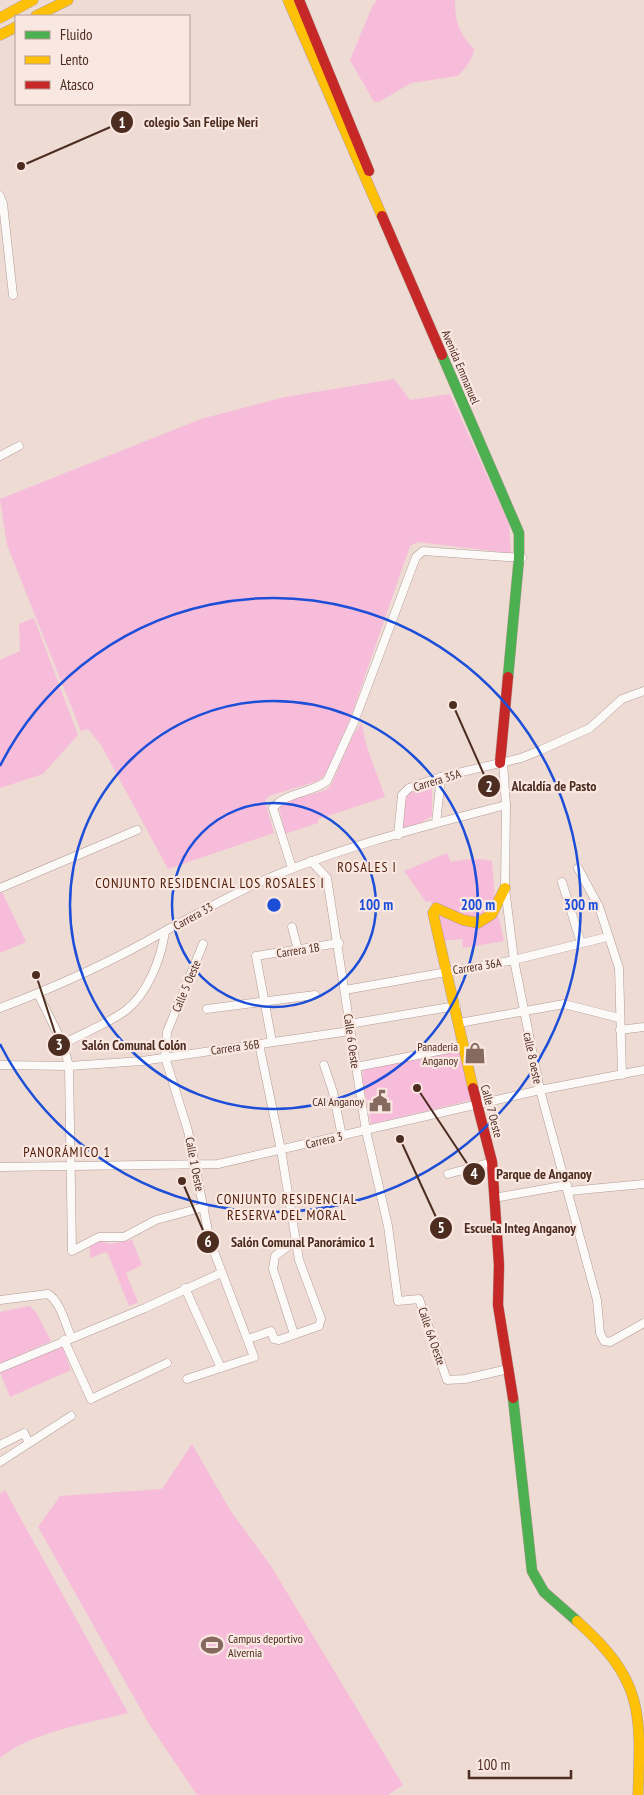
<svg xmlns="http://www.w3.org/2000/svg" width="644" height="1795" viewBox="0 0 644 1795" font-family="'PT Sans Narrow',sans-serif">
<style>
.green{fill:#f7bcda}
.lines{fill:none;stroke-linecap:round;stroke-linejoin:round}
.street-casing{stroke:#b39c94;stroke-width:9}
.fast-casing{stroke:#b39c94;stroke-width:11}
.slow-casing{stroke:#b39c94;stroke-width:11}
.jam-casing{stroke:#b39c94;stroke-width:11}
.street{stroke:#fcfaf9;stroke-width:8}
.fast{stroke:#4caf50;stroke-width:10}
.slow{stroke:#ffc107;stroke-width:10}
.jam{stroke:#c62828;stroke-width:10}
.ring{fill:none;stroke:#1d4ed8;stroke-width:2.5}
.labels{text-anchor:middle;dominant-baseline:central;stroke-width:4.5;stroke-linejoin:round;paint-order:stroke}
.street-label{font-size:12px;fill:#4e2d21;stroke:#f9e7e1}
.poi-label{font-size:12px;fill:#4e2d21;stroke:#f9e7e1;text-anchor:end}
.neighbourhood-label{font-size:14px;letter-spacing:1px;fill:#4d1904;stroke:#f9e7e1}
.centre{fill:#1d4ed8;stroke:#f9e7e1;stroke-width:2.5}
.ring-label{font-size:15px;text-anchor:middle;font-weight:bold;fill:#1d4ed8;stroke:#f9e7e1;stroke-width:4.5;stroke-linejoin:round;paint-order:stroke}
.leader{fill:none;stroke:#4e2d21;stroke-width:2}
.callout-dot{fill:#4e2d21;stroke:#f9e7e1;stroke-width:2}
.mark-label{font-size:15px;text-anchor:middle;font-weight:bold;fill:#fff}
.callout-label{font-size:14px;text-anchor:middle;font-weight:bold;fill:#4e2d21;stroke:#f9e7e1;stroke-width:4.5;stroke-linejoin:round;paint-order:stroke}
</style>
<rect width="100%" height="100%" fill="#eedbd4"/>
<g class="green">
<path d="M377 0H455C455 22 459 33 474 49 473 60 465 68 458 76L411 83 379 102H374L350 60 372 7Z"/>
<polygon points="394,379 410,400 450,394 509,524 511,553 418,542 410,546 349,722 325,775 318,781 269,796 265,801 274,833 168,869 101,745 88,729 81,731 7,545 0,499 201,419 285,397"/>
<polygon points="34,618 78,735 43,774 0,788 0,660 20,651 19,624"/>
<path d="M362 723C365 749 377 772 385 797L318 819V823L285 834 279 807 281 803 326 790 331 785 354 733Z"/>
<polygon points="432,782 432,816 419,824 401,828 406,792"/>
<path d="M447 853 451 862C461 859 482 858 492 861L495 900 504 941 463 948 462 939 442 941 431 901 426 902 404 871Z"/>
<polygon points="1,890 26,942 0,953 0,891"/>
<polygon points="461,1050 472,1100 371,1124 362,1076 364,1066"/>
<polygon points="132,1240 142,1265 126,1273 138,1302 129,1306 108,1254 106,1252 90,1258 90,1244 98,1241 111,1244"/>
<polygon points="29,1306 36,1312 51,1341 0,1364 0,1312"/>
<polygon points="62,1346 71,1370 10,1397 0,1372"/>
<polygon points="192,1444 230,1510 271,1566 403,1785 388,1795 197,1795 149,1724 38,1527 60,1496 162,1489"/>
<path d="M5 1490 128 1713C89 1723 31 1732 0 1758V1494Z"/>
</g>
<g class="lines">
<g class="street-casing">
<g id="street">
<polyline points="0,196 3,204 13,295"/>
<polyline points="0,456 19,446"/>
<polyline points="503,762 506,805 505,888 514,960 540,1090 597,1300 600,1333 604,1341 610,1342 644,1323"/>
<polyline points="436,823 441,777"/>
<polyline points="398,835 402,795 409,788 441,777 521,758 541,750 590,728 622,699 644,691"/>
<polyline points="311,861 327,878 366,1131 388,1226 398,1301 419,1299 447,1380 465,1379 508,1369"/>
<path d="M292 868 273 808C286 792 310 794 327 781L354 722 416 557 423 551 522 558"/>
<polyline points="578,868 599,907 619,968 622,1075"/>
<polyline points="562,882 581,943"/>
<polyline points="0,888 137,830"/>
<polyline points="292,927 298,950"/>
<polyline points="345,990 514,960 607,937"/>
<polyline points="38,994 63,1044 69,1066 72,1251 99,1237 124,1237 156,1220 204,1207"/>
<path d="M0 1008C56 987 113 961 165 931 197 914 227 897 260 882 336 848 425 826 506 805"/>
<polyline points="207,1009 315,995"/>
<polyline points="459,1023 564,1004 619,1018"/>
<polyline points="349,1024 456,1006"/>
<polyline points="620,1030 644,1027"/>
<polyline points="272,1042 256,956 339,943"/>
<path d="M63 1044C83 1033 107 1024 125 1011 148 994 161 958 165 932"/>
<polyline points="0,1065 69,1066 142,1061 350,1031"/>
<polyline points="324,1065 333,1092 342,1136"/>
<polyline points="356,1067 464,1046"/>
<polyline points="0,1167 218,1164 540,1090 644,1070"/>
<polyline points="448,1174 492,1162"/>
<polyline points="569,1191 644,1184"/>
<polyline points="494,1198 567,1185"/>
<polyline points="185,1288 221,1368"/>
<path d="M0 1300 48 1294C60 1301 66 1325 71 1337"/>
<polyline points="294,1334 273,1269 275,1256 296,1240"/>
<polyline points="248,1339 271,1331 274,1339 279,1340 319,1326 321,1319 299,1260 281,1150 259,1044"/>
<polyline points="64,1340 91,1399 167,1363"/>
<polyline points="0,1368 145,1308 221,1273"/>
<polyline points="187,1379 254,1357 210,1241 188,1131 165,1057 167,1032 203,944"/>
<polyline points="0,1445 24,1433 29,1443"/>
<polyline points="0,1462 71,1416"/>
</g>
</g>
<g class="fast-casing">
<g id="fast">
<polyline points="442,355 519,533 519,558 508,677"/>
<polyline points="513,1398 532,1571 544,1592 577,1621"/>
</g>
</g>
<g class="slow-casing">
<g id="slow">
<polyline points="288,0 382,216"/>
<polyline points="36,16 68,0"/>
<polyline points="0,18 33,0"/>
<polyline points="0,35 16,27"/>
<polyline points="473,1088 433,913 436,908 463,920 478,923 492,914 505,888"/>
<path d="M577 1621C643 1680 641 1711 638 1795"/>
</g>
</g>
<g class="jam-casing">
<g id="jam">
<polyline points="299,0 369,171"/>
<polyline points="382,216 442,355"/>
<polyline points="500,763 508,677"/>
<polyline points="473,1088 492,1162 499,1265 498,1305 513,1398"/>
</g>
</g>
<use href="#street" class="street"/>
<use href="#fast" class="fast"/>
<use href="#slow" class="slow"/>
<use href="#jam" class="jam"/>
</g>
<g class="ring">
<circle cx="274" cy="905" r="102"/>
<circle cx="274" cy="905" r="204"/>
<path d="M0 766A307 307 0 1 1 0 1044"/>
</g>
<defs>
<g id="shop-bare" transform="scale(1.725)"><path d="M-5-2.5h2.3a2.7 3.5 0 0 1 5.4 0H5L5.5 6h-11ZM-1.5-2.5h3a1.5 2.3 0 0 0-3 0Z" fill="#866a60" stroke="#f9e7e1" stroke-width="2.5" paint-order="stroke"/></g>
<g id="civic-bare" transform="scale(1.725)"><path d="M-.6-6.5H3V-4.5H.6V-3L4-1V1h2V6H-6V1h2V-1L-.6-3ZM-1.2 2.5V6h2.4V2.5Z" fill="#866a60" stroke="#f9e7e1" stroke-width="2.5" paint-order="stroke"/></g>
<g id="stadium-bare" transform="scale(1.725)"><path d="M0-5a6.5 5 0 1 0 0 10a6.5 5 0 1 0 0-10ZM-3.5-1.8h7v3.6h-7Z" fill="#866a60" stroke="#f9e7e1" stroke-width="2.5" paint-order="stroke"/></g>
</defs>
<g fill-rule="evenodd">
<use href="#shop-bare" x="475" y="1053"/>
<use href="#civic-bare" x="380" y="1101"/>
<use href="#stadium-bare" x="212" y="1645"/>
</g>
<g class="labels">
<g class="street-label">
<text transform="translate(461 367) rotate(67)">Avenida Emmanuel</text>
<text transform="translate(437 780) rotate(-17)">Carrera 35A</text>
<text transform="translate(193 916) rotate(-29)">Carrera 33</text>
<text transform="translate(298 950) rotate(-9)">Carrera 1B</text>
<text transform="translate(477 966) rotate(-9)">Carrera 36A</text>
<text transform="translate(186 986) rotate(-67)">Calle 5 Oeste</text>
<text transform="translate(352 1041) rotate(82)">Calle 6 Oeste</text>
<text transform="translate(235 1047) rotate(-8)">Carrera 36B</text>
<text transform="translate(533 1058) rotate(78)">calle 8 oeste</text>
<text transform="translate(492 1111) rotate(75)">Calle 7 Oeste</text>
<text transform="translate(324 1140) rotate(-13)">Carrera 3</text>
<text transform="translate(195 1164) rotate(79)">Calle 1 Oeste</text>
<text transform="translate(432 1336) rotate(71)">Calle 6A Oeste</text>
</g>
<g class="poi-label">
<text x="458" y="1046">Panadería<tspan x="458" dy="14">Anganoy</tspan></text>
<text x="364" y="1101">CAI Anganoy</text>
<text x="228" y="1638" text-anchor="start">Campus deportivo<tspan x="228" dy="14">Alvernia</tspan></text>
</g>
<g class="neighbourhood-label">
<text x="367" y="867">ROSALES I</text>
<text x="210" y="883">CONJUNTO RESIDENCIAL LOS ROSALES I</text>
<text x="67" y="1152">PANORÁMICO 1</text>
<text x="287" y="1199">CONJUNTO RESIDENCIAL<tspan x="287" dy="16">RESERVA DEL MORAL</tspan></text>
</g>
</g>
<circle cx="274" cy="905" r="8" class="centre"/>
<g class="ring-label">
<text x="376" y="910">100 m</text>
<text x="478" y="910">200 m</text>
<text x="581" y="910">300 m</text>
</g>
<path class="leader" d="M21 166L122 122M453 705L489 786M36 975L59 1045M417 1088L474 1174M400 1139L441 1228M182 1181L208 1242"/>
<g class="callout-dot">
<circle cx="21" cy="166" r="5"/>
<circle cx="453" cy="705" r="5"/>
<circle cx="36" cy="975" r="5"/>
<circle cx="417" cy="1088" r="5"/>
<circle cx="400" cy="1139" r="5"/>
<circle cx="182" cy="1181" r="5"/>
<circle cx="122" cy="122" r="12"/>
<circle cx="489" cy="786" r="12"/>
<circle cx="59" cy="1045" r="12"/>
<circle cx="474" cy="1174" r="12"/>
<circle cx="441" cy="1228" r="12"/>
<circle cx="208" cy="1242" r="12"/>
</g>
<g class="mark-label">
<text x="122" y="128">1</text>
<text x="489" y="792">2</text>
<text x="59" y="1050">3</text>
<text x="474" y="1179">4</text>
<text x="441" y="1233">5</text>
<text x="208" y="1247">6</text>
</g>
<g class="callout-label">
<text x="201" y="127">colegio San Felipe Neri</text>
<text x="554" y="791">Alcaldía de Pasto</text>
<text x="134" y="1050">Salón Comunal Colón</text>
<text x="544" y="1179">Parque de Anganoy</text>
<text x="520" y="1233">Escuela Integ Anganoy</text>
<text x="303" y="1247">Salón Comunal Panorámico 1</text>
</g>
<rect x="15" y="15" width="175" height="90" fill="#f9e7e1" stroke="#b59d94"/>
<rect x="25" y="31" width="25" height="8" fill="#4caf50" stroke="#b59d94"/>
<text x="60" y="40" font-size="15" fill="#4e2d21">Fluido</text>
<rect x="25" y="56" width="25" height="8" fill="#ffc107" stroke="#b59d94"/>
<text x="60" y="65" font-size="15" fill="#4e2d21">Lento</text>
<rect x="25" y="81" width="25" height="8" fill="#c62828" stroke="#b59d94"/>
<text x="60" y="90" font-size="15" fill="#4e2d21">Atasco</text>
<path d="M469 1770v8h102v-8" fill="none" stroke="#4e2d21" stroke-width="2.5"/>
<text x="477" y="1770" font-size="15" fill="#4e2d21" stroke="#f9e7e1" stroke-width="4" paint-order="stroke">100 m</text>
</svg>
